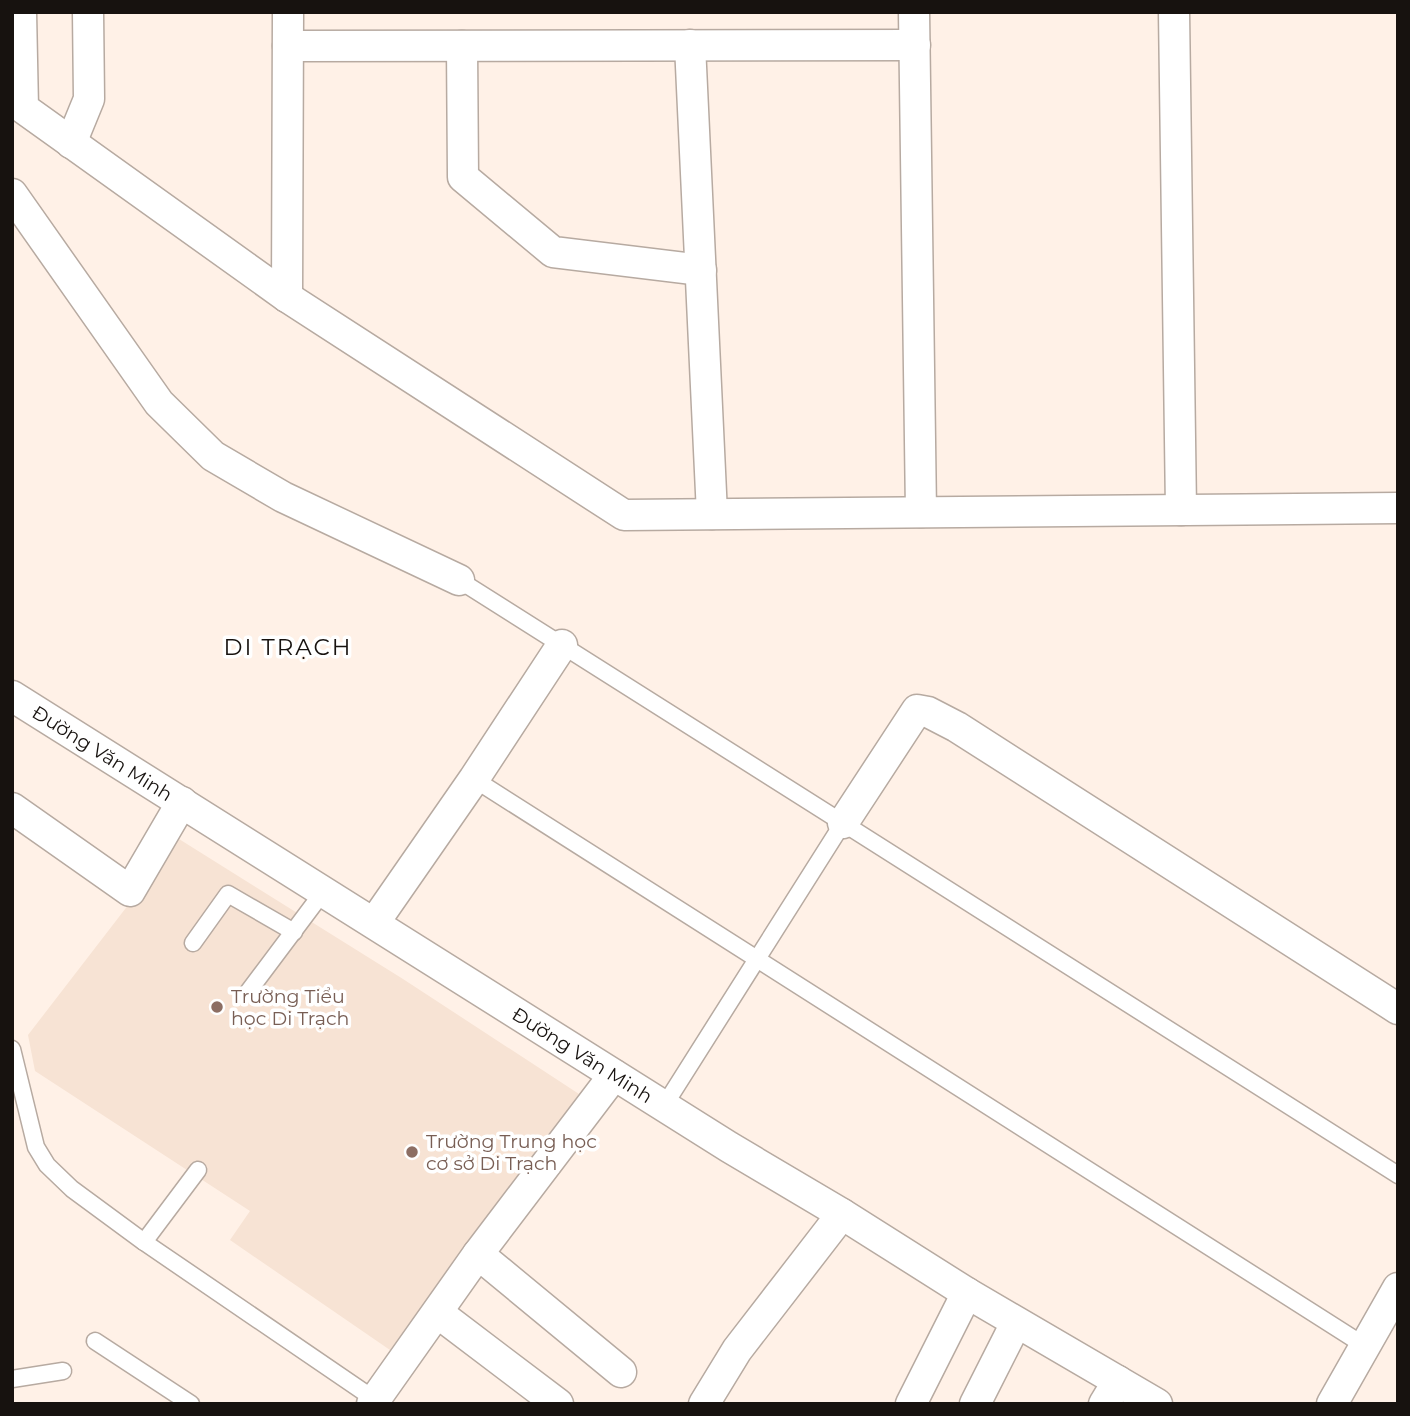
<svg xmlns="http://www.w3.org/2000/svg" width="1410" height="1416" viewBox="0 0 1410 1416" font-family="Montserrat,sans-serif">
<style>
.built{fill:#f7e3d4}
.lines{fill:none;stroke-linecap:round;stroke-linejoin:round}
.lane-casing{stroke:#b7aaa1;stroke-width:19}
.street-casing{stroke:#b7aaa1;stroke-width:33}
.lane{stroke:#fff;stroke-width:16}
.street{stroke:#fff;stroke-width:30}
.education-dot{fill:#8d6e63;stroke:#fff;stroke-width:2.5}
.labels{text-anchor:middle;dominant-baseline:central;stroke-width:7;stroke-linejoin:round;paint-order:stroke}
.street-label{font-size:19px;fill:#17120f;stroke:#fff}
.education-label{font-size:19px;fill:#785e54;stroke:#fff;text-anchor:start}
.quarter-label{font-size:23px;letter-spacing:2px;fill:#17120f;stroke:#fff}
</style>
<rect width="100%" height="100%" fill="#fff1e7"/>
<polygon class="built" points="179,839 403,979 579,1094 390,1350 230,1240 250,1211 35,1071 28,1035"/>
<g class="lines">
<g class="lane-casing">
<g id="lane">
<polyline points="459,580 843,823"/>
<polyline points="474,779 1365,1346"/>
<polyline points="193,943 228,894 294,932"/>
<polyline points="248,992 323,892"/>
<polyline points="12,1049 36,1147 47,1165 72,1189 144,1242 374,1399"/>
<polyline points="664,1106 843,823 1398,1175"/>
<polyline points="144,1242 198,1170"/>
<polyline points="95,1341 191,1404"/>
<polyline points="12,1379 63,1371"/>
</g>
</g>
<g class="street-casing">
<g id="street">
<polyline points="21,12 23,108 287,297 624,515 1398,508"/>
<polyline points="914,12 921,512"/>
<polyline points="1174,12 1181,510"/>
<polyline points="690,45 712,514"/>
<polyline points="288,46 915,45"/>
<polyline points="462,46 463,177 553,252 701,270"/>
<polyline points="71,143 89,99 88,12"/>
<polyline points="12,194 159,403 213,456 283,497 459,580"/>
<polyline points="287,297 288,12"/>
<path id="s1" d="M12 696 729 1147 842 1214 967 1293 1157 1404"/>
<polyline points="12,808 130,891 182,802"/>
<polyline points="843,823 917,710 928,712 957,727 1398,1009"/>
<polyline points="374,923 474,779 562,645"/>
<polyline points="478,1254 621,1372"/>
<polyline points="438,1313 558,1404"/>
<polyline points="372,1404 478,1254 614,1075"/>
<polyline points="704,1404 737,1350 842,1214"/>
<polyline points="911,1404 967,1293"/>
<polyline points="975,1404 1016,1323"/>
<polyline points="1104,1404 1118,1381"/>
<polyline points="1332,1404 1398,1288"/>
</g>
</g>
<use href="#lane" class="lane"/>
<use href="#street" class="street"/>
</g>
<g class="education-dot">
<circle cx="217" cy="1007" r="7"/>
<circle cx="412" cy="1152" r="7"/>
</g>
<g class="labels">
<g class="street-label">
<text stroke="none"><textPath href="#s1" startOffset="107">Đường Văn Minh</textPath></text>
<text stroke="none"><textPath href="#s1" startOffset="674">Đường Văn Minh</textPath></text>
</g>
<g class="education-label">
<text x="231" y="996">Trường Tiểu<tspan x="231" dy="22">học Di Trạch</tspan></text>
<text x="426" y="1141">Trường Trung học<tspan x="426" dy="22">cơ sở Di Trạch</tspan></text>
</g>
<g class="quarter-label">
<text x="288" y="647">DI TRẠCH</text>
</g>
</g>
<rect width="1410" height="1416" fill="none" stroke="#17120f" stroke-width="28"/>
</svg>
